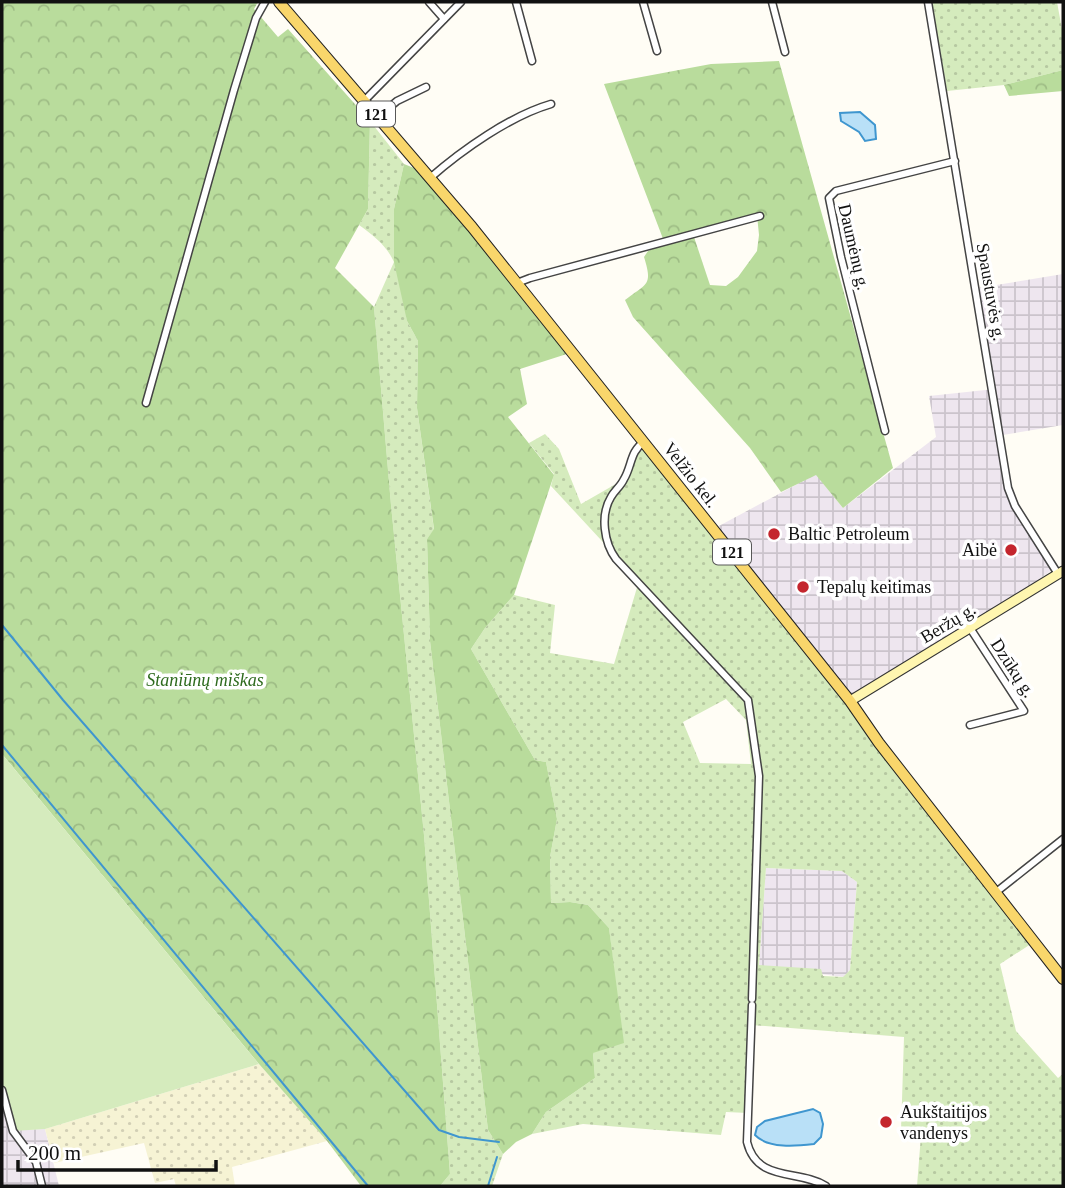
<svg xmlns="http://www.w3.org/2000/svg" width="1065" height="1188" viewBox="0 0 1065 1188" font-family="Georgia,serif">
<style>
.industrial{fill:url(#industrial-grid)}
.farmland{fill:url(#farmland-dots)}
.grass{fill:url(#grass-dots);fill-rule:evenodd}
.forest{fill:url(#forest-crowns);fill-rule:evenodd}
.garden{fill:#d5ebbd}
.water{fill:#b9e0f7;stroke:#3f96cf;stroke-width:2}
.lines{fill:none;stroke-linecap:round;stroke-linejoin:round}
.stream{stroke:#3f96cf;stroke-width:2}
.street-casing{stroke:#444;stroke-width:9}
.secondary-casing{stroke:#333;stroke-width:11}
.primary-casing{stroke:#222;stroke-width:12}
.street{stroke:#fff;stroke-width:6}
.secondary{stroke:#fff6b0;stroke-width:9}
.primary{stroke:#f9d66b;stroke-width:10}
.poi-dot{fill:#c4262e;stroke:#fff;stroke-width:2.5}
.labels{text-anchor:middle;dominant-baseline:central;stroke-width:7;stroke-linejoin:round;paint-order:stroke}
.shield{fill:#fff;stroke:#585858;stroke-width:2}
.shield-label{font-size:16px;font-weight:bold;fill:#111}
.street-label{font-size:18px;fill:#111;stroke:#fff}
.poi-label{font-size:18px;fill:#111;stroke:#fff;text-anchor:start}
.park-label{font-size:18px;font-style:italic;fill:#2f6b1f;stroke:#fff}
</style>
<defs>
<pattern id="industrial-grid" width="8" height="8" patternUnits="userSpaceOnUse" patternTransform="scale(1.75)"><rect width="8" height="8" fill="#eee6ef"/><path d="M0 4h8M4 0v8" fill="none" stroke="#cbc4cc"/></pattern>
<pattern id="farmland-dots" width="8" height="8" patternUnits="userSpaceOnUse" patternTransform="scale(1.75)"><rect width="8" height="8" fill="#f6f3d4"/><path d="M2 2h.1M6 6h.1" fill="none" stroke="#d2cfb5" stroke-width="1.8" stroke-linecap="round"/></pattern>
<pattern id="grass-dots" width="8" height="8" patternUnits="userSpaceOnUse" patternTransform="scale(1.75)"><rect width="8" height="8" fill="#d5ebbd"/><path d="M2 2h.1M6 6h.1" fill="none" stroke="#b6c8a1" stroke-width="1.8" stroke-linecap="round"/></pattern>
<pattern id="forest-crowns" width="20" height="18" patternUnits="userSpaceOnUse" patternTransform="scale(1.75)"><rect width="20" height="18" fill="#b9dc9c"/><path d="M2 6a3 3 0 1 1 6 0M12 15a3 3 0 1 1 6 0" fill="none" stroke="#9ebc85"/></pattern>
</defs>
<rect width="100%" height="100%" fill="#fffdf5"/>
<g class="industrial">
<polygon points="1063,274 1063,425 997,436 1005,489 1052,570 981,621 850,701 717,527 816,474 843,508 936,437 929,396 995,389 978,288"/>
<polygon points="766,868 842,871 857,882 850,970 844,977 759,966"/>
<polygon points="2,1091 13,1130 45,1129 59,1186 2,1186"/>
</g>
<polygon class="farmland" points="259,1064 327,1141 232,1167 235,1186 176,1186 174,1179 155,1183 144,1143 54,1163 45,1129"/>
<g class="grass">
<polygon points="932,2 1057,2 1063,35 1063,70 1004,85 947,91"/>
<path d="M370 121 404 164 394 209 407 321 418 341 417 408 434 530 427 539 430 641 488 1130 503 1154 492 1186H440L450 1174 424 835 391 505 374 307 394 262C387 246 373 235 359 225L368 209Z"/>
<path d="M545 434 559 449 581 504 628 477 635 455 644 449V442L1034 942 1000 964 1016 1031 1058 1078 1063 1074V1186H917L921 1135 901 1131 904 1037 751 1025 748 1113 726 1112 721 1135 583 1124 532 1134 546 1112 595 1078 593 1053 614 971 609 928 588 905 570 902 551 903 550 857 557 819 546 762 535 760 471 649 485 628 514 595 555 605 550 653 614 664 639 581 551 486 554 474 529 443ZM726 699 746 720 751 764 700 763 683 722ZM766 868 842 871 857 882 850 970 843 977 823 976 821 969 759 965Z"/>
</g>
<g class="forest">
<polygon points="2,2 258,2 254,9 278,37 288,29 370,121 368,209 335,268 374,307 391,505 424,835 450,1174 440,1186 361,1186 327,1141 259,1064 2,754"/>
<path d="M779 61 893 468 843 508 816 475 781 492 750 448 633 317 625 300C647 283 653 286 644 257L648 251 665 244 604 84 711 64ZM757 215 759 235 757 251 738 277 726 286 710 285 692 231Z"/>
<polygon points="1063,70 1063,91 1009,96 1004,85"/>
<polygon points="404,164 424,172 573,352 520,369 527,404 508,417 554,475 514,595 485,628 471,649 535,760 546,762 557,819 550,857 551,903 570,902 588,905 609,928 624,1043 593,1053 595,1078 546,1112 532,1134 516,1142 503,1154 488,1130 430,641 427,539 434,529 417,408 418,341 407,321 394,262 394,209"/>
</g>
<polygon class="garden" points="2,754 259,1064 45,1129 13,1131 2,1091"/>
<g class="water">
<polygon points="860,112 875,125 876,139 865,141 859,132 841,121 840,113"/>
<path d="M813 1109 820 1113 823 1124 821 1137 814 1144C797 1146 768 1149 755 1135L757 1127 765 1121Z"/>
</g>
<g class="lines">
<g class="stream">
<polyline points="2,625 63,700 439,1130 459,1137 499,1142"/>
<polyline points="2,745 368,1186"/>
<polyline points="488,1186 497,1157"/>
</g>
<g class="street-casing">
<g id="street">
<polyline points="429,2 444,19"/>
<polyline points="516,2 532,61"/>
<polyline points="643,2 657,51"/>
<polyline points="772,2 785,52"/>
<polyline points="928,2 1008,488 1015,506 1058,574"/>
<polyline points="364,101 461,2"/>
<polyline points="378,117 397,101 426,87"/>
<path d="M430 178C462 150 510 116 551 104"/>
<polyline points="517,283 530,278 760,216"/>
<polyline points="146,403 234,90 256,18 265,2"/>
<polyline points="885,431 841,257 829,198 836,191 955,161"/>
<path d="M644 442C630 451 632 466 624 479 621 486 615 490 611 497 600 515 604 543 616 559L748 700 759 776 752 999"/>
<polyline points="970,725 1024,711 970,628"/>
<polyline points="995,893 1063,839"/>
<path d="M752 1005 747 1142C757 1183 799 1169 826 1186"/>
<polyline points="2,1090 13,1131 36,1162 42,1186"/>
</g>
</g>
<g class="secondary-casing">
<polyline id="secondary" points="850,701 1063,571"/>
</g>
<g class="primary-casing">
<polyline id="primary" points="279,2 472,227 850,701 879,743 1063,979"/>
</g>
<use href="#street" class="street"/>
<use href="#secondary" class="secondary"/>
<use href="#primary" class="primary"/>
</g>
<g class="poi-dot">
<circle cx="774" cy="534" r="7"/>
<circle cx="1011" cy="550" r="7"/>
<circle cx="803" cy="587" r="7"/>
<circle cx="886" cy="1122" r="7"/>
</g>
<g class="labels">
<g class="shield">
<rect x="357" y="101.5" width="38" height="25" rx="5"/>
<rect x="713" y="539.5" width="38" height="25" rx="5"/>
</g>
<g class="shield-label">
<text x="376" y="114">121</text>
<text x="732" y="552">121</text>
</g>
<g class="street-label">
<text transform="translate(854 247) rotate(77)">Daumėnų g.</text>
<text transform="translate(991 292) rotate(80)">Spaustuvės g.</text>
<text transform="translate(691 475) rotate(52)">Velžio kel.</text>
<text transform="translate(948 623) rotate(-31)">Beržų g.</text>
<text transform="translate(1013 668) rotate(57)">Dzūkų g.</text>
</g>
<g class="poi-label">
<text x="788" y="534">Baltic Petroleum</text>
<text x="997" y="550" text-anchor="end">Aibė</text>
<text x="817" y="587">Tepalų keitimas</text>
<text x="900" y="1112">Aukštaitijos<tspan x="900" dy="21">vandenys</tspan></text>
</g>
<g class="park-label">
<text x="205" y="680">Staniūnų miškas</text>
</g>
</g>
<rect width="1065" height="1188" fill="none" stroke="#111111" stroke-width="7"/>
<path d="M18 1160v10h198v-10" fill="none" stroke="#111111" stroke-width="3.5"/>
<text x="28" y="1160" font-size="21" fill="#111111" stroke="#ffffff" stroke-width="5" paint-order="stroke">200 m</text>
</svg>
